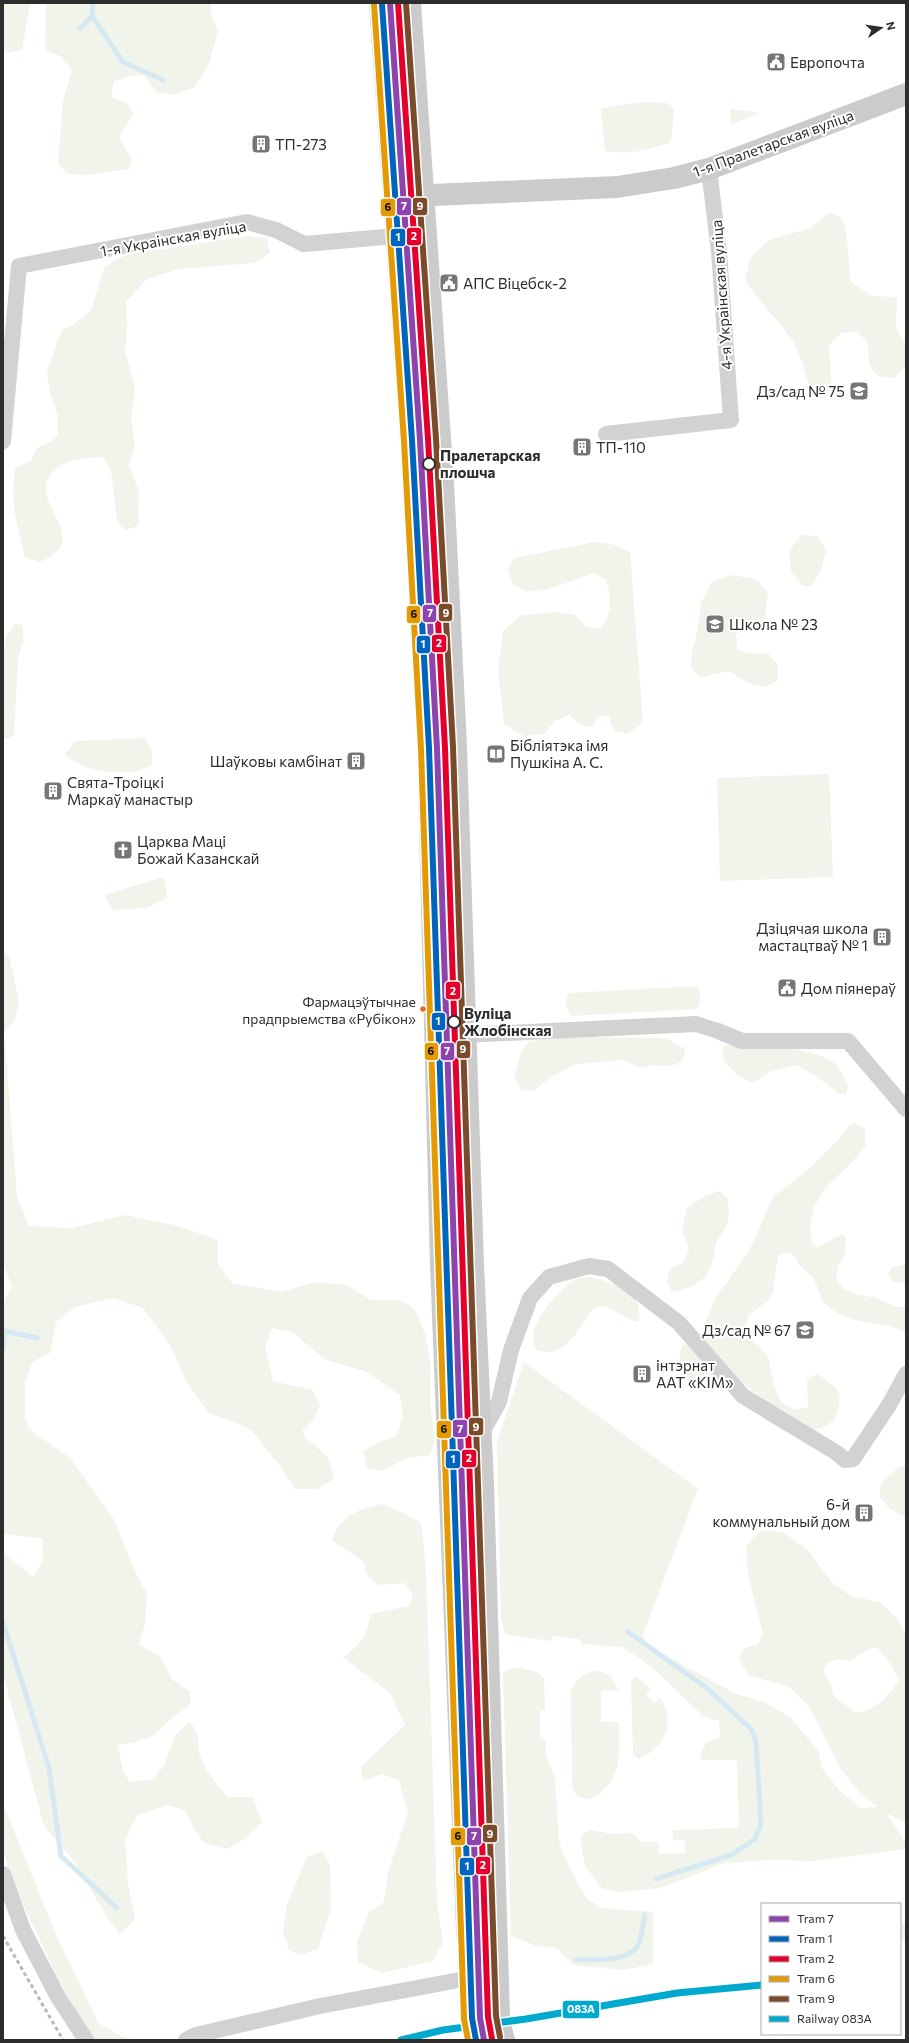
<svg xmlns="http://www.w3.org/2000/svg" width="909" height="2043" viewBox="0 0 909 2043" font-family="Commissioner,sans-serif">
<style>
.green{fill:#f0f4ea;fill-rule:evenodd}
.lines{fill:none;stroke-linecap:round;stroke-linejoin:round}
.stream{stroke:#d6e9f2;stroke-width:5}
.street{stroke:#d2d2d2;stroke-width:16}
.secondary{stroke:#cbcbcb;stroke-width:22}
.rail{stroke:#b9b9b9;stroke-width:3;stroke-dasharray:4 3;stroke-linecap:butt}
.rail-1-casing{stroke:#fff;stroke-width:10}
.rail-1{stroke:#00a9ce;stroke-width:7}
.tram-1-casing{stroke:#fff;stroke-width:9}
.tram-2-casing{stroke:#fff;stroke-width:9}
.tram-3-casing{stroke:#fff;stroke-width:9}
.tram-4-casing{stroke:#fff;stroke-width:9}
.tram-5-casing{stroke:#fff;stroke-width:9}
.tram-1{stroke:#8e44ad;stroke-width:6}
.tram-2{stroke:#0065bd;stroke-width:6}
.tram-3{stroke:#e4002b;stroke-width:6}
.tram-4{stroke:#e39a04;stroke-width:6}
.tram-5{stroke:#7a4b2a;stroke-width:6}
.stop-dot{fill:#fff;stroke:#2d2d2d;stroke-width:2}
.bus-dot{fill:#f26522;stroke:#fff;stroke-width:1.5}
.labels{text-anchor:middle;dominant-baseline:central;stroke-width:4;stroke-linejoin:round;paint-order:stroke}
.bus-label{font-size:14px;fill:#2d2d2d;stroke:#fff;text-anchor:end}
.poi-label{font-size:15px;fill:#2d2d2d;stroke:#fff;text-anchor:start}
.street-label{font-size:15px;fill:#2d2d2d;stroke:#fff}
.stop-label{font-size:15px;font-weight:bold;fill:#2d2d2d;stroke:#fff;text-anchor:start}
.line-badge{stroke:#fff;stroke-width:1.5}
.badge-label{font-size:11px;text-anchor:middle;font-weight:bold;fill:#fff}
.pale-badge-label{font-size:11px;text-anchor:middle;font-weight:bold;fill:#111}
</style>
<rect width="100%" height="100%" fill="#fff"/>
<g class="green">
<polygon points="3,3 30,3 22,50 8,53 3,48"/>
<polygon points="46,3 211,3 211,13 218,31 209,64 194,88 172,95 156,92 143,75 130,76 113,82 112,97 128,104 133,114 119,137 132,160 129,169 87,175 68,174 58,164 63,101 72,70 60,56 45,50"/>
<path d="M642 102 667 103 674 109 671 142C649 150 628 155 605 151L601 108Z"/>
<polygon points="730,109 761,113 731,124"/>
<path d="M829 213 841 217C850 237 847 260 851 282L872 296 897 297 896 327 906 345V366L894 378C866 378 870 364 867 341L857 332 841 333 829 345 831 382 826 398 818 399C804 382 805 360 792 340 778 319 759 302 745 280L750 258 769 240 810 228Z"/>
<path d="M249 236 267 238 270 253 254 263 178 269 146 280 126 302 127 326 125 352 135 389 131 417 135 446 129 465 139 492 138 526 125 530 117 521 111 471 103 457C84 458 69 458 54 471 28 493 71 523 61 545 57 554 48 557 40 562L25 557C17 524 10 504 15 469L31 460 37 448 51 442 58 435V416L50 392 47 373 61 331 74 324 91 310 104 268 118 258 136 253Z"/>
<polygon points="801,535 817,536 826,549 822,568 811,587 801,585 791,571 789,551"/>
<path d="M594 542 615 545 630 552 643 722 628 734 614 731 608 715 598 717 592 727 581 725 569 715 555 721 544 734 524 736 504 724 498 671 503 631 521 615 557 612 575 615 586 627 600 629C613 612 612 599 606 579L594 573 552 588 527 592 513 585 508 569 514 558Z"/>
<polygon points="731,575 756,579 768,592 765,618 736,634 737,650 753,654 768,653 778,666 778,680 765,687 748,683 729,671 701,677 691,668 692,651 697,633 701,603 712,582"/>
<polygon points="15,624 22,625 23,640 18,659 14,734 8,739 3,737 3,651 7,635"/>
<path d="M144 738 152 750V765C133 779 80 772 65 754L75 741Z"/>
<polygon points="829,774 833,877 720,881 717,778"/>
<polygon points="164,877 167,898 146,908 113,910 104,895"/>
<path d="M3 950 9 956 19 1001 15 1020 4 1032 17 1196 29 1226 72 1228 125 1215 178 1226 218 1240V1264L232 1283 281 1292 316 1282 347 1285 371 1300H399L414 1308 425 1334 431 1366 430 1403 435 1438 430 1455 407 1458 382 1471 367 1468 363 1451 377 1443 396 1436 403 1417 400 1395 367 1372 326 1360 292 1332 272 1328 265 1347 273 1381 312 1390 320 1405 314 1419 302 1431 307 1439 328 1457 334 1479 317 1489H295L283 1470 252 1431 237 1423 210 1414 188 1384 169 1343 143 1308 113 1298 75 1307 56 1322 50 1353 32 1362 25 1383V1417L29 1429 70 1458 113 1518 138 1578 147 1593 145 1624 139 1644 160 1657 173 1680 190 1692V1704L170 1720 153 1736 132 1743 117 1745 123 1769 129 1782 153 1779 164 1766 175 1735 189 1722C204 1736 194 1743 201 1758 207 1773 217 1786 228 1797H253L262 1823 243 1840 227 1849 204 1843 193 1827 186 1811 167 1805 137 1815 125 1840 128 1884 135 1920 120 1933 110 1922 74 1861 44 1826 3 1674V1553L33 1577 43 1561 42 1538 3 1534V1302L12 1286 3 1264Z"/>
<polygon points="697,986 701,998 697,1009 571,1016 565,1003 569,993"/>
<polygon points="563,1037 666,1038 685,1049 683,1061 671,1066 653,1065 639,1068 624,1060 575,1064 550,1078 533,1091 521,1090 514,1077 521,1052 529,1041"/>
<path d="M735 1042C759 1045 821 1048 837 1066 841 1071 844 1079 848 1085L846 1094H840L812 1073 796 1065 769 1072 753 1083 737 1075 724 1061 723 1047Z"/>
<path d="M855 1123 865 1128V1147L850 1164 825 1188 815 1205 810 1225 812 1243 817 1248 842 1234 846 1238 845 1255 838 1266 836 1279 843 1288 855 1294 876 1298 896 1307H906V1333C880 1319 856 1327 830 1308 819 1300 819 1286 812 1276 810 1273 805 1271 802 1268 796 1261 798 1258 789 1252L779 1255C776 1264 774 1289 772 1294 767 1303 756 1310 748 1315L745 1332 768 1356 774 1385 781 1402 796 1410 808 1407 807 1379 817 1374 834 1386 840 1395C838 1420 835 1423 812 1431L776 1410 743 1383 732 1377 705 1346 704 1325 716 1297 745 1257 755 1239 773 1197 808 1170 836 1142 849 1126Z"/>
<path d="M719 1191 727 1197C729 1206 730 1215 727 1224 725 1230 720 1235 717 1241 714 1249 714 1260 710 1268 704 1283 687 1290 672 1292L667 1281 670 1269 683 1263 689 1250 682 1231 687 1208 705 1196Z"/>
<polygon points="906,1264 906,1283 893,1282 888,1275 891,1268"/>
<path d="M589 1277C604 1280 630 1287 637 1303 639 1307 639 1314 640 1319L637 1322C623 1319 611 1304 598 1307 591 1309 589 1314 585 1320 573 1339 561 1358 536 1350 535 1347 533 1342 533 1338 533 1320 559 1290 574 1280 578 1278 584 1278 589 1277Z"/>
<path d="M682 1345H692L715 1375 718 1388C701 1401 681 1379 680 1361 679 1356 681 1350 682 1345Z"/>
<path d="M524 1362 698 1489 643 1634 647 1645 734 1693 764 1702 790 1717 819 1752 821 1767 839 1790 861 1808 878 1807 862 1795 842 1771 810 1707 789 1687 748 1675 739 1659 744 1648 758 1644 763 1633 748 1575 746 1546 761 1530 782 1532 807 1549 832 1583 851 1596 879 1602 895 1616 906 1635V1823L886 1813 904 1840H906V1849L814 1861 771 1860 725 1863 661 1888 617 1892 602 1888 585 1866 581 1844V1839L585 1832 592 1830 611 1834 633 1833 640 1842H658L659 1854 685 1853V1840H673V1830L739 1828 737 1760H700C703 1745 705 1742 720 1737L719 1721 703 1716 652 1667 622 1647 581 1644 580 1639 553 1636 552 1641 506 1635 501 1620 497 1442ZM877 1647 892 1666 899 1680C888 1697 877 1709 857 1713L834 1697 830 1682 823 1673 826 1664 836 1659 850 1661 866 1650Z"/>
<polygon points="906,1466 906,1518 890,1509 880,1497 881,1484 899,1467"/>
<path d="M382 1504 404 1513 421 1523 426 1570 437 1903 443 1942 433 1961 382 1973 358 1962 357 1941 369 1912 384 1902 388 1872 408 1812 399 1780 382 1774 363 1781 361 1767 405 1725 390 1693 343 1657C363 1644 365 1636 371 1614L409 1606 413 1596 405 1583 379 1585 368 1577 363 1561 332 1540C341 1515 357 1510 382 1504Z"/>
<path d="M521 1668C530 1670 539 1671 544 1679L545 1711H540V1739L546 1740V1755L555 1778 559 1841 564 1856 580 1888 588 1900 603 1908 653 1912V1964L623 1970 573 1965 557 1948 537 1946 511 1936 503 1673 508 1669Z"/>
<path d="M595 1671C608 1672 614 1679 618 1690L601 1691V1722H619C619 1747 623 1771 604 1789 600 1794 595 1798 588 1799 579 1799 576 1795 572 1788L571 1693C574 1681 583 1672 595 1671Z"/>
<path d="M635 1676 651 1689 646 1695 655 1703 660 1698C677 1721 664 1748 639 1759L633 1755 631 1680Z"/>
<polygon points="3,1804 59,1942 99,2024 121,2036 135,2040 93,2040 57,1977 11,1878 3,1849"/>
<polygon points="323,1851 330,1865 331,1908 318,1949 300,1955 289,1950 283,1931 287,1905 307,1857"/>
<polygon points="902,1924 906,1924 906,1940 902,1940 900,1936"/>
</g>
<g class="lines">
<g class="stream">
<polyline points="92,16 123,62 163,80"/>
<polyline points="80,29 92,16 93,3"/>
<polyline points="3,1348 5,1331 37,1338"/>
<polyline points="3,1622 49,1768 61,1856 117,1908"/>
<polyline points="628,1632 708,1689 752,1730 756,1742 761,1824 755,1839 731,1855 656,1879"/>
<path d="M576 1960C595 1959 629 1964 639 1943 642 1935 643 1924 645 1915"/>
</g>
<g class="street">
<polyline points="606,434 731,420 719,252 709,169"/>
<polyline points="3,441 19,266 247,222 276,230 304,244 396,236"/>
<polyline points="414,484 443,482"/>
<polyline points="428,748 456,747"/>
<polyline points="465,1035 696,1024 718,1031 742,1041 848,1041 906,1109"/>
<polyline points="441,1265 473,1265"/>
<polyline points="448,1437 480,1436 499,1402 511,1350 530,1298 549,1277 589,1266 608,1269 679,1323 743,1396 837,1453 845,1460 853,1459 889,1405 906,1374"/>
<polyline points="451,1486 483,1484"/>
<polyline points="456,1651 487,1649"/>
<polyline points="3,1874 23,1930 58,1997 86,2040"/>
<polyline points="186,2040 196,2035 320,2006 497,1973"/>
</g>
<g class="secondary">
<polyline points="380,3 414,484 428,748 441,1265 467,1929 474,2019"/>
<polyline points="410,3 443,482 456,747 473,1265 483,1484 499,2016"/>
<polyline points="409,196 617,187 674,178 709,169 906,94"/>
<polyline points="501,2029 504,2040"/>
<polyline points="476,2032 478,2040"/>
</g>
<polyline class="rail" points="3,1936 63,2040"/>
<g class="rail-1-casing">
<polyline id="rail-1" points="401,2040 443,2030 526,2019 677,1993 762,1985"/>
</g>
<use href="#rail-1" class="rail-1"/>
<g class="tram-1-casing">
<polyline id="tram-1" points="390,3 420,440 437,748 480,2018 484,2040"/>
</g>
<g class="tram-2-casing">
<polyline id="tram-2" points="382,4 412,440 429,748 472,2018 476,2040"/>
</g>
<g class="tram-3-casing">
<polyline id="tram-3" points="398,3 428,439 445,748 488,2017 492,2039"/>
</g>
<g class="tram-4-casing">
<polyline id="tram-4" points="374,4 404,441 421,749 464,2019 468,2040"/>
</g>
<g class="tram-5-casing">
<polyline id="tram-5" points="406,3 436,439 453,747 496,2016 500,2037"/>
</g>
<use href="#tram-1" class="tram-1"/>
<use href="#tram-2" class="tram-2"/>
<use href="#tram-3" class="tram-3"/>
<use href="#tram-4" class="tram-4"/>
<use href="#tram-5" class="tram-5"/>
</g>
<defs>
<g id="civic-square" transform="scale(1)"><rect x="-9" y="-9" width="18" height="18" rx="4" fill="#767676" stroke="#fff"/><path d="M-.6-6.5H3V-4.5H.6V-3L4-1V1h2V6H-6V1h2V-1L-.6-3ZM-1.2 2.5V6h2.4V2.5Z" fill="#fff"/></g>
<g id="building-square" transform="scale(1)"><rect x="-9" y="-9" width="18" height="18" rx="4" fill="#767676" stroke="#fff"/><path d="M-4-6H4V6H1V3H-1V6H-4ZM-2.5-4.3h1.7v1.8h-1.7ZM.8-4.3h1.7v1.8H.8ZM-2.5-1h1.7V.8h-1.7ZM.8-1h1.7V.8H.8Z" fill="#fff"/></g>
<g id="school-square" transform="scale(1)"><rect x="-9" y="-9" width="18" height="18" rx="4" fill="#767676" stroke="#fff"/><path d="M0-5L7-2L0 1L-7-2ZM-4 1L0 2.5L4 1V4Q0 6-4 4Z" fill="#fff"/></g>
<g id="library-square" transform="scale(1)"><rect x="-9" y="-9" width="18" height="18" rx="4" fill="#767676" stroke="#fff"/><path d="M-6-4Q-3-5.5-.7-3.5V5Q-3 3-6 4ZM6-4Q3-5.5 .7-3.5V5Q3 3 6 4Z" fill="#fff"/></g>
<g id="church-square" transform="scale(1)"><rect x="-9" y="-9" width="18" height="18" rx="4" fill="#767676" stroke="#fff"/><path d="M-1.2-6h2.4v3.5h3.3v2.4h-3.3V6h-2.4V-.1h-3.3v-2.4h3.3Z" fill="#fff"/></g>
</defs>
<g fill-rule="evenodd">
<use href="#civic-square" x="776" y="62"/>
<use href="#building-square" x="261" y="144"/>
<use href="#civic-square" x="449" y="283"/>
<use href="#school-square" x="859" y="391"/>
<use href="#building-square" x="582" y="447"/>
<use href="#school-square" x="715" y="624"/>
<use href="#library-square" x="496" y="754"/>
<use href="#building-square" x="356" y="761"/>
<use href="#building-square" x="53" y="791"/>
<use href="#church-square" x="123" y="850"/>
<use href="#building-square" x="882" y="937"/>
<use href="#civic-square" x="787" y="988"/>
<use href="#school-square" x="805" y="1330"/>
<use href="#building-square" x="642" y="1374"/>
<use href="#building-square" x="864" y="1513"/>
</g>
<g class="stop-dot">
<circle cx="429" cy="464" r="6"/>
<circle cx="454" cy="1022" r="6"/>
</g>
<circle class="bus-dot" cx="423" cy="1009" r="3.5"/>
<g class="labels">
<g class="bus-label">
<text x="416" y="1001">Фармацэўтычнае<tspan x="416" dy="17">прадпрыемства «Рубікон»</tspan></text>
</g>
<g class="poi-label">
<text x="790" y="62">Европочта</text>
<text x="275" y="144">ТП-273</text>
<text x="463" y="283">АПС Віцебск-2</text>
<text x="845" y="391" text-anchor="end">Дз/сад № 75</text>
<text x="596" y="447">ТП-110</text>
<text x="729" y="624">Школа № 23</text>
<text x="510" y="745">Бібліятэка імя<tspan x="510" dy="17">Пушкіна А. С.</tspan></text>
<text x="342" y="761" text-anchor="end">Шаўковы камбінат</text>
<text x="67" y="782">Свята-Троіцкі<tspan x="67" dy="17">Маркаў манастыр</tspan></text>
<text x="137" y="841">Царква Маці<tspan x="137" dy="17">Божай Казанскай</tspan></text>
<text x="868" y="928" text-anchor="end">Дзіцячая школа<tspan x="868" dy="17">мастацтваў № 1</tspan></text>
<text x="801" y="988">Дом піянераў</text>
<text x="791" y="1330" text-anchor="end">Дз/сад № 67</text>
<text x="656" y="1365">інтэрнат<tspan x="656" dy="17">ААТ «КІМ»</tspan></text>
<text x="850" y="1504" text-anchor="end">6-й<tspan x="850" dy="17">коммунальный дом</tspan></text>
</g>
<g class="street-label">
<text transform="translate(773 143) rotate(-20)">1-я Пралетарская вуліца</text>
<text transform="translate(173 238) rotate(-10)">1-я Украінская вуліца</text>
<text transform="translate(721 295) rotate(-94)">4-я Украінская вуліца</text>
</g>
<g class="stop-label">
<text x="440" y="455">Пралетарская<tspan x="440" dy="17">плошча</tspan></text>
<text x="464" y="1013">Вуліца<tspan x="464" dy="17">Жлобінская</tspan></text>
</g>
</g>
<g class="line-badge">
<rect x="412" y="197" width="16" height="19" rx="4" fill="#7a4b2a"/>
<rect x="396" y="197" width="16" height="19" rx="4" fill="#8e44ad"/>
<rect x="380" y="198" width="16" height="19" rx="4" fill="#e39a04"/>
<rect x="406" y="227" width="16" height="19" rx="4" fill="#e4002b"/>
<rect x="390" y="228" width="16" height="19" rx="4" fill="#0065bd"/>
<rect x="438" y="603" width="15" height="19" rx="4" fill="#7a4b2a"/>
<rect x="422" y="604" width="15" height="19" rx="4" fill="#8e44ad"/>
<rect x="406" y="605" width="15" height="19" rx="4" fill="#e39a04"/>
<rect x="431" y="634" width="16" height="19" rx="4" fill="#e4002b"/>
<rect x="416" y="635" width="15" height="19" rx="4" fill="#0065bd"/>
<rect x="445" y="981" width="16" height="19" rx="4" fill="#e4002b"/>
<rect x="431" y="1012" width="15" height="19" rx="4" fill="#0065bd"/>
<rect x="456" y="1040" width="15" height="19" rx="4" fill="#7a4b2a"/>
<rect x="440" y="1042" width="15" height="19" rx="4" fill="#8e44ad"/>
<rect x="424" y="1042" width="15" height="19" rx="4" fill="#e39a04"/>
<rect x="468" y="1417" width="16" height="19" rx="4" fill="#7a4b2a"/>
<rect x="452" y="1419" width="16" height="19" rx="4" fill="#8e44ad"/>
<rect x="436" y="1420" width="16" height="19" rx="4" fill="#e39a04"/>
<rect x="461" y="1449" width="16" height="19" rx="4" fill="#e4002b"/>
<rect x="445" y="1450" width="16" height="19" rx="4" fill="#0065bd"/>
<rect x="482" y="1824" width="16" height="19" rx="4" fill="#7a4b2a"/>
<rect x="466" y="1827" width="16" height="19" rx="4" fill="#8e44ad"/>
<rect x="450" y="1827" width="16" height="19" rx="4" fill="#e39a04"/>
<rect x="475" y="1856" width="16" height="19" rx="4" fill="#e4002b"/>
<rect x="459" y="1857" width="16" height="19" rx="4" fill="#0065bd"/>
<rect x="562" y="2000" width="38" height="19" rx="4" fill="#00a9ce"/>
</g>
<g class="badge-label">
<text x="420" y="210">9</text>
<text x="404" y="210">7</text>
<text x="414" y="240">2</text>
<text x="398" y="241">1</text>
<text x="446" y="617">9</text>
<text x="430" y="617">7</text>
<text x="439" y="647">2</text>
<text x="423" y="648">1</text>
<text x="453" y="995">2</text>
<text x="438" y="1025">1</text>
<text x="463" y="1053">9</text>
<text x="447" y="1055">7</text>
<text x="476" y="1431">9</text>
<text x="460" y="1433">7</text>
<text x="469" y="1462">2</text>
<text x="453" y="1463">1</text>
<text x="490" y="1838">9</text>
<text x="474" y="1840">7</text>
<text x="483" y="1869">2</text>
<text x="467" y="1870">1</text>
<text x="581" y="2013">083А</text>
</g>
<g class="pale-badge-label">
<text x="388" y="211">6</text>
<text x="414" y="618">6</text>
<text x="431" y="1055">6</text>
<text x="444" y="1433">6</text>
<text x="458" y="1840">6</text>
</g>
<rect width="909" height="2043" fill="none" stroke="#2d2d2d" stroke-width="8"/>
<rect x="761" y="1903" width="140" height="132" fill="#ffffff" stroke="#ababab"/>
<rect x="769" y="1916" width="20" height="6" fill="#8e44ad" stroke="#ababab"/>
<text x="797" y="1923" font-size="12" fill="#2d2d2d">Tram 7</text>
<rect x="769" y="1936" width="20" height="6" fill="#0065bd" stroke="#ababab"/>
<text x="797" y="1943" font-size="12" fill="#2d2d2d">Tram 1</text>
<rect x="769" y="1956" width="20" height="6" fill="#e4002b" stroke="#ababab"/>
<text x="797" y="1963" font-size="12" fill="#2d2d2d">Tram 2</text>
<rect x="769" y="1976" width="20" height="6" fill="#e39a04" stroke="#ababab"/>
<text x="797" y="1983" font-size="12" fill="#2d2d2d">Tram 6</text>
<rect x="769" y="1996" width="20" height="6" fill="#7a4b2a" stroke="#ababab"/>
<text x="797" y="2003" font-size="12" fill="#2d2d2d">Tram 9</text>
<rect x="769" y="2016" width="20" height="6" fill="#00a9ce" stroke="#ababab"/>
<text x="797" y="2023" font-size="12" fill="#2d2d2d">Railway 083А</text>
<g transform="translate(881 28) rotate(77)" stroke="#ffffff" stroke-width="3" paint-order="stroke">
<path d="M0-3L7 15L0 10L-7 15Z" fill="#2d2d2d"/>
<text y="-6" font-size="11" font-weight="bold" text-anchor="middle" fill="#2d2d2d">N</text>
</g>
</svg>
